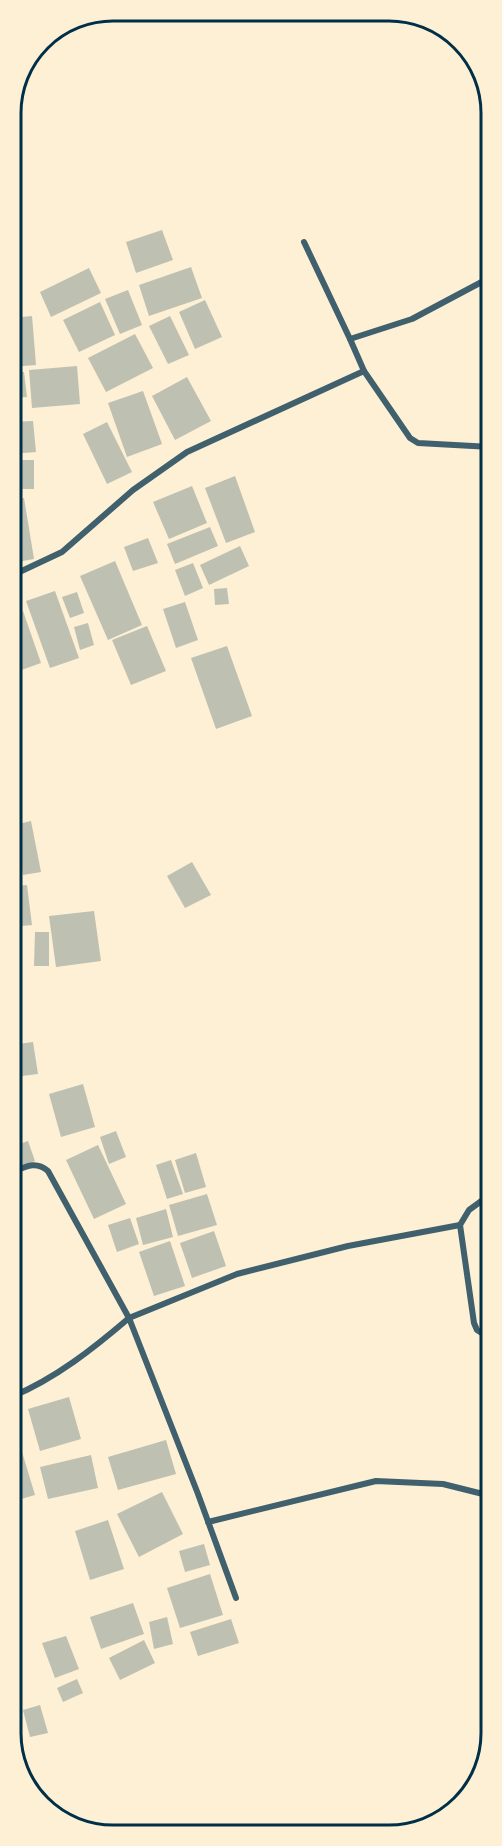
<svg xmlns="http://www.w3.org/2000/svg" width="502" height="1846" viewBox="0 0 502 1846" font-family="Arial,sans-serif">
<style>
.building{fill:#bec0b2}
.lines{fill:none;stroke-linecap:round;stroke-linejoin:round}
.minor{stroke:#3f606c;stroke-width:6}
.rim{fill:none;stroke:#003049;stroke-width:3}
</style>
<rect width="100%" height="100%" fill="#fdf0d5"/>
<g class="building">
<polygon points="162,230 173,260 136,273 126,242"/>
<polygon points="191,267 202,298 149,316 139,285"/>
<polygon points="89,268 101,293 51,317 40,292"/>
<polygon points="128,290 142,325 120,334 105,299"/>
<polygon points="205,300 222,337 195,349 179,312"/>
<polygon points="100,302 115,335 79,352 63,320"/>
<polygon points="32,316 36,365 11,367 11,318"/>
<polygon points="170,316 189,355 168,364 149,326"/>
<polygon points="135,334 153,368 106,392 88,358"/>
<polygon points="77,366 80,404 32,408 29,370"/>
<polygon points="24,372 27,397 11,398 11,373"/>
<polygon points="187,377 211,421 175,440 152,396"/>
<polygon points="143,391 162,444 127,457 108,403"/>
<polygon points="33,421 36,452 11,454 11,422"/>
<polygon points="107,422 132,472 107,484 83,434"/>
<rect x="11" y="460" width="23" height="29"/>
<polygon points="235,476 255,532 226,543 205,488"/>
<polygon points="192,486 207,523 169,539 153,502"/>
<polygon points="24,498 34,559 11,563 11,500"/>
<polygon points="210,527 218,546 175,564 167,544"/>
<polygon points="148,538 158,563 133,571 124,547"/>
<polygon points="240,546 249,566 209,585 200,565"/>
<polygon points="115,561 142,625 108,640 80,576"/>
<polygon points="193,563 203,588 185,596 175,570"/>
<polygon points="227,588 229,604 215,605 214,589"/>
<polygon points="55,591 79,658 50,668 26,601"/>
<polygon points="77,592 84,613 70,618 62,597"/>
<polygon points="185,602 198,640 176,648 163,609"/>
<polygon points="23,611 41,663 16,672 11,657 11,615"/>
<polygon points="88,623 94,645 80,650 74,627"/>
<polygon points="147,626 166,671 131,685 112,640"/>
<polygon points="227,646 252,716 216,729 191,658"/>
<polygon points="31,821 41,872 23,875 14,825"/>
<polygon points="192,862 211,895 185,908 167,876"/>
<polygon points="27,885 32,925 11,927 11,886"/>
<polygon points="94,911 101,961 56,967 49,916"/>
<polygon points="35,932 49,932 49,966 34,966"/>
<polygon points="33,1042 38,1074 14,1077 11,1045"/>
<polygon points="83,1084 95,1127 61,1137 49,1094"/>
<polygon points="116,1131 126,1157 109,1164 100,1137"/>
<polygon points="28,1141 35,1161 11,1169 11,1147"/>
<polygon points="98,1145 126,1204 94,1219 66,1160"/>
<polygon points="196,1153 206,1187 185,1193 175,1160"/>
<polygon points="171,1160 183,1194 167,1199 156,1165"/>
<polygon points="207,1194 217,1225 178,1236 169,1205"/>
<polygon points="166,1209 173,1237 143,1245 136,1218"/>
<polygon points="130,1218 139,1244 117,1252 108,1225"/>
<polygon points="214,1231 226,1266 192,1278 180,1243"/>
<polygon points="170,1241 185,1286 154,1296 139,1252"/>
<polygon points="69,1397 81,1439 40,1451 28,1409"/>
<polygon points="16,1432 35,1495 11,1502 11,1434"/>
<polygon points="166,1440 176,1474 118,1490 108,1457"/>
<polygon points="91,1455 98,1488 48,1499 40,1467"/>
<polygon points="162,1492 183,1534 139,1557 117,1514"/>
<polygon points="108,1520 124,1569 90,1580 75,1531"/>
<polygon points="204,1544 210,1565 185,1572 179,1551"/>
<polygon points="210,1574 223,1615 180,1628 167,1588"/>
<polygon points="133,1603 144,1634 101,1649 90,1617"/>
<polygon points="167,1617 173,1644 154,1649 149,1622"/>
<polygon points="231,1619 239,1643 198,1656 190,1632"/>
<polygon points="66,1636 79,1669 55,1678 42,1643"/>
<polygon points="144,1640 155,1663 120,1680 109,1658"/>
<polygon points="77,1679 83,1693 63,1702 57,1688"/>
<polygon points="40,1705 48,1733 30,1737 23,1710"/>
</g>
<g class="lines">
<g class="minor">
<polyline points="304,242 350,339 412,319 491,277"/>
<polyline points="350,339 364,371"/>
<polyline points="11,576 62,552 133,490 187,452 364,371 410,438 418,443 491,447"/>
<path d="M11 1173C25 1167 35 1160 48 1171L129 1318 237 1274 348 1246 460 1225"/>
<polyline points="491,1194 469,1210 460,1225 474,1323 477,1330 491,1339"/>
<path d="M11 1397C55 1379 94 1348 129 1318L198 1494 236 1598"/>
<polyline points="208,1522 376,1481 443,1484 491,1496"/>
</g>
</g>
<path d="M0 0H502V1846H0ZM113 21H389A92 92 0 0 1 481 113V1733A92 92 0 0 1 389 1825H113A92 92 0 0 1 21 1733V113A92 92 0 0 1 113 21Z" fill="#fdf0d5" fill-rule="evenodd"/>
<path class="rim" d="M113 21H389A92 92 0 0 1 481 113V1733A92 92 0 0 1 389 1825H113A92 92 0 0 1 21 1733V113A92 92 0 0 1 113 21Z"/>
</svg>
